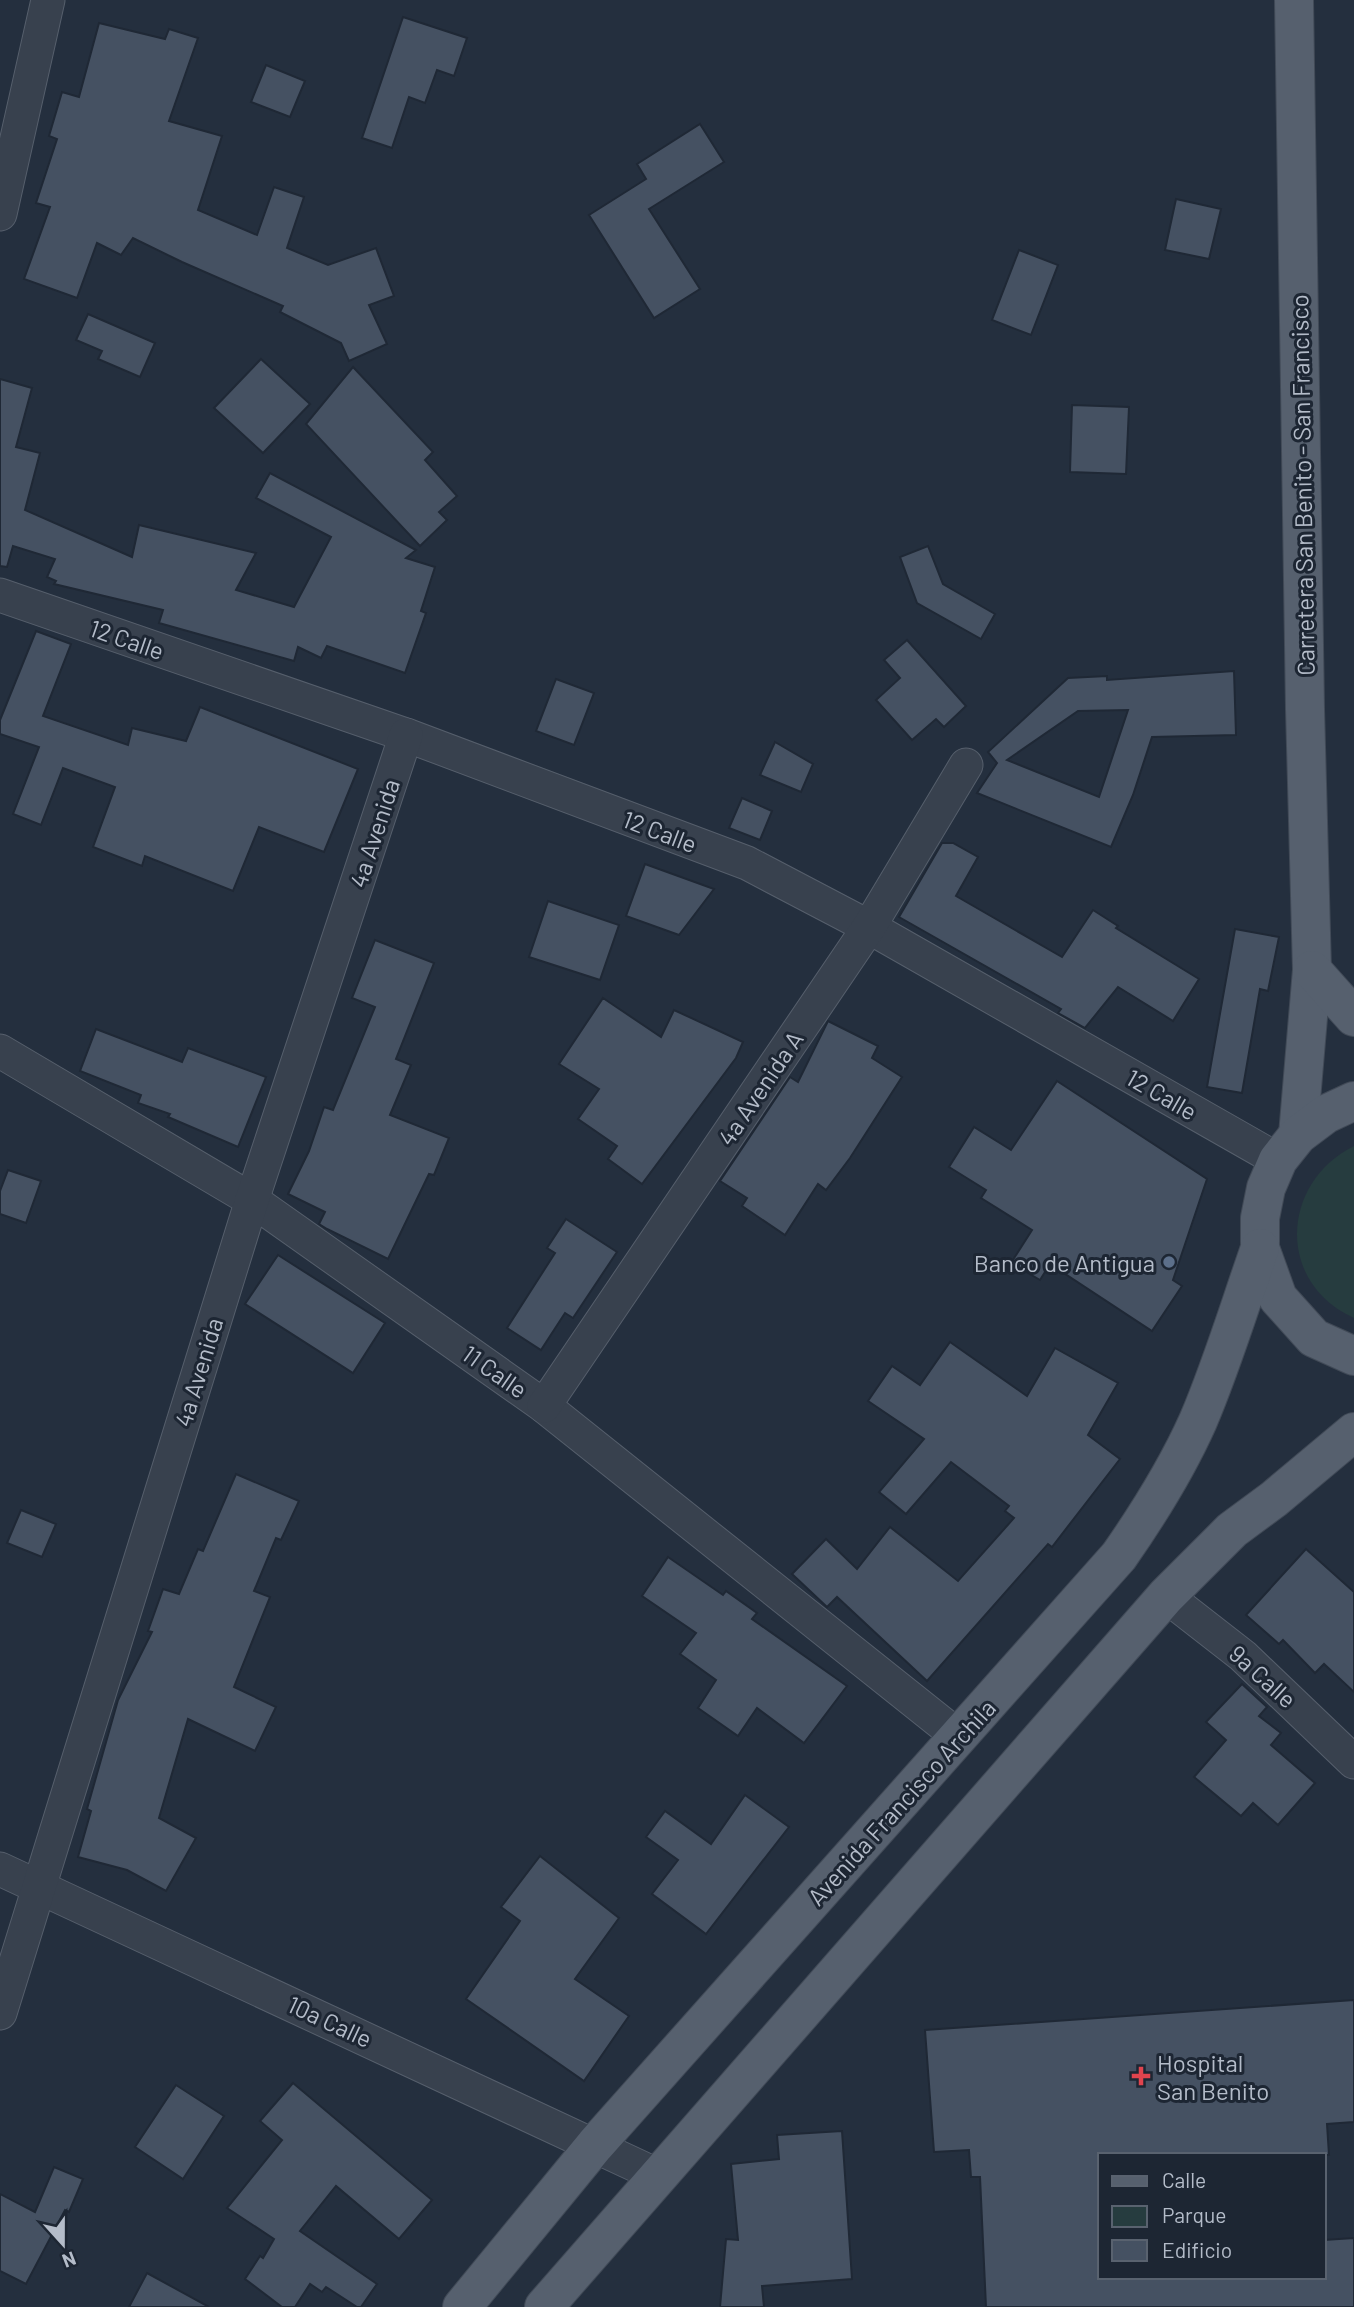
<svg xmlns="http://www.w3.org/2000/svg" width="1354" height="2307" viewBox="0 0 1354 2307" font-family="Barlow,sans-serif">
<style>
.green{fill:#263c3f}
.building{fill:#455162;stroke:#1f2835;stroke-width:2;fill-rule:evenodd}
.lines{fill:none;stroke-linecap:round;stroke-linejoin:round}
.street-casing{stroke:#565f6c;stroke-width:35}
.primary-casing{stroke:#414a57;stroke-width:40}
.street{stroke:#38414e;stroke-width:33}
.primary{stroke:#56606e;stroke-width:38}
.service-dot{fill:#5c6f8a;stroke:#1d2633;stroke-width:2.5}
.health-dot{fill:#e0444e;stroke:#1d2633;stroke-width:2.5}
.labels{text-anchor:middle;dominant-baseline:central;stroke-width:6;stroke-linejoin:round;paint-order:stroke}
.street-label{font-size:24px;fill:#b4bcc9;stroke:#1d2633}
.poi-label{font-size:24px;fill:#b4bcc9;stroke:#1d2633;text-anchor:end}
</style>
<rect width="100%" height="100%" fill="#242f3e"/>
<path class="green" d="M1354 1146V1318C1276 1283 1280 1183 1354 1146Z"/>
<g class="building">
<polygon points="403,17 467,38 454,76 437,70 425,103 409,97 392,148 362,138"/>
<polygon points="99,23 165,39 169,29 198,38 169,121 222,136 198,210 257,235 274,187 304,197 287,248 328,265 376,248 394,296 369,305 387,344 349,361 341,343 280,312 283,306 182,262 133,238 121,255 97,243 77,298 24,279 50,207 36,203 57,139 49,136 62,92 79,97"/>
<polygon points="266,65 305,81 290,117 251,102"/>
<polygon points="700,124 724,162 649,209 700,289 654,318 589,215 646,179 637,164"/>
<polygon points="1176,199 1221,209 1209,259 1165,250"/>
<polygon points="1019,250 1058,265 1031,335 992,320"/>
<polygon points="88,314 155,343 140,377 98,359 102,351 76,340"/>
<polygon points="261,359 310,404 263,453 214,408"/>
<polygon points="353,367 433,452 425,460 457,496 439,512 447,520 420,546 306,424"/>
<polygon points="0,379 32,388 16,447 40,453 25,510 132,557 139,525 256,553 236,590 294,607 331,537 256,498 270,473 416,550 406,558 435,567 421,611 426,613 405,673 327,646 321,658 298,647 294,661 159,623 163,610 54,584 56,581 47,577 55,559 13,546 7,567 0,566"/>
<polygon points="1072,405 1129,407 1126,474 1070,472"/>
<polygon points="928,546 943,584 995,614 981,639 917,603 900,557"/>
<polygon points="36,631 71,644 43,716 128,745 132,728 186,741 200,707 358,769 324,852 259,827 233,891 145,856 142,866 93,847 115,787 63,768 41,825 13,814 39,747 0,734 0,720"/>
<polygon points="907,640 966,706 944,727 936,719 912,740 876,700 900,678 884,660"/>
<path d="M1234 671 1236 735 1152 737 1133 795 1111 847 977 793 997 763 988 752 1068 678 1107 676V680ZM1128 710 1099 797 1007 760 1078 711Z"/>
<polygon points="556,679 594,693 574,745 536,731"/>
<polygon points="775,742 813,764 801,792 760,775"/>
<polygon points="742,798 772,811 760,840 729,828"/>
<polygon points="942,843 953,843 978,857 956,896 1062,957 1093,910 1118,926 1116,928 1199,979 1173,1021 1118,987 1085,1028 1058,1013 1061,1009 899,917"/>
<polygon points="645,864 714,889 679,935 626,916"/>
<polygon points="548,901 619,925 600,980 529,957"/>
<polygon points="1235,929 1279,937 1268,991 1260,989 1242,1093 1207,1087"/>
<polygon points="375,940 434,963 396,1059 411,1065 390,1115 449,1138 434,1175 429,1174 388,1259 327,1229 319,1224 325,1212 288,1194 309,1151 324,1107 333,1110 375,1007 352,998"/>
<polygon points="603,998 661,1037 674,1010 743,1042 736,1058 642,1184 608,1159 617,1146 578,1119 599,1089 559,1064"/>
<polygon points="828,1021 878,1046 872,1058 902,1077 850,1158 826,1190 818,1184 785,1235 742,1206 747,1198 720,1181 790,1077 798,1082"/>
<polygon points="96,1029 182,1062 188,1048 266,1077 238,1147 168,1117 170,1114 138,1103 141,1095 80,1071"/>
<polygon points="1057,1081 1207,1179 1173,1280 1182,1286 1152,1331 1050,1264 1040,1280 1011,1263 1032,1230 981,1198 986,1190 949,1167 974,1127 1011,1150"/>
<polygon points="8,1170 41,1181 26,1223 0,1214 0,1191"/>
<polygon points="566,1219 617,1252 573,1318 565,1313 541,1350 507,1328 555,1253 547,1248"/>
<polygon points="278,1255 385,1323 353,1373 245,1304"/>
<polygon points="950,1342 1027,1396 1055,1348 1118,1383 1088,1435 1120,1459 1052,1547 1048,1544 927,1681 837,1597 827,1607 792,1574 826,1539 857,1569 890,1527 958,1581 1014,1518 1005,1511 1009,1506 951,1462 906,1514 879,1492 924,1439 868,1401 892,1366 920,1385"/>
<polygon points="236,1474 299,1501 281,1540 276,1538 254,1591 270,1597 234,1687 276,1707 255,1751 188,1719 159,1818 196,1838 166,1891 127,1870 78,1857 91,1811 87,1809 118,1700 152,1632 148,1631 163,1589 179,1594 198,1549 203,1551"/>
<polygon points="21,1510 56,1524 42,1557 7,1543"/>
<polygon points="1306,1549 1354,1592 1354,1692 1324,1664 1315,1673 1283,1640 1279,1644 1246,1615"/>
<polygon points="668,1557 723,1595 726,1591 757,1613 752,1619 847,1686 804,1743 757,1708 738,1736 698,1708 716,1680 680,1654 696,1633 642,1596"/>
<polygon points="1242,1684 1267,1707 1259,1716 1281,1733 1271,1745 1315,1783 1278,1825 1253,1803 1241,1816 1194,1777 1226,1740 1206,1722"/>
<polygon points="745,1795 789,1827 706,1934 652,1894 678,1860 646,1837 665,1811 711,1844"/>
<polygon points="540,1856 619,1918 575,1979 629,2016 584,2081 466,1999 520,1921 501,1907"/>
<polygon points="1354,2000 1354,2122 1327,2124 1329,2155 1100,2155 1100,2277 1324,2277 1324,2240 1354,2238 1354,2307 986,2307 980,2177 971,2177 969,2150 934,2152 925,2030"/>
<polygon points="293,2083 432,2200 399,2239 336,2186 300,2231 377,2284 361,2307 357,2307 326,2287 322,2292 310,2284 295,2307 282,2307 245,2279 260,2256 263,2258 274,2239 227,2208 282,2140 260,2121"/>
<polygon points="176,2085 224,2116 183,2179 135,2147"/>
<polygon points="842,2131 852,2279 762,2286 764,2307 720,2307 726,2239 738,2240 731,2164 779,2159 777,2135"/>
<polygon points="54,2167 83,2179 69,2212 65,2210 26,2284 0,2271 0,2194 35,2212"/>
<polygon points="147,2273 209,2307 129,2307"/>
</g>
<g class="lines">
<g class="street-casing">
<g id="street">
<polyline points="0,214 48,0"/>
<polyline points="0,595 406,735 747,863 869,927 1278,1160"/>
<polyline points="0,1051 252,1200 544,1406 959,1737"/>
<polyline points="544,1406 869,927 966,765"/>
<polyline points="1166,1596 1243,1656 1354,1762"/>
<polyline points="0,1869 659,2176"/>
<polyline points="0,2013 252,1200 406,735"/>
</g>
</g>
<g class="primary-casing">
<g id="primary">
<polyline points="1294,0 1305,709 1312,970 1298,1135"/>
<polyline points="1312,970 1354,1017"/>
<polyline points="1354,1101 1326,1114 1298,1135 1278,1160 1266,1188 1260,1218 1260,1248 1278,1298 1314,1338 1354,1356"/>
<path d="M462 2307 595 2145 1119 1556C1149 1513 1177 1468 1198 1421 1222 1365 1240 1305 1260 1248"/>
<polyline points="544,2307 1166,1596 1232,1530 1274,1499 1354,1432"/>
</g>
</g>
<use href="#street" class="street"/>
<use href="#primary" class="primary"/>
</g>
<circle class="service-dot" cx="1169" cy="1262" r="7"/>
<path class="health-dot" d="M1137.5 2065.5h7v7h7v7h-7v7h-7v-7h-7v-7h7z"/>
<g class="labels">
<g class="street-label">
<text transform="translate(1302 485) rotate(-91)">Carretera San Benito - San Francisco</text>
<text transform="translate(127 639) rotate(19)">12 Calle</text>
<text transform="translate(660 831) rotate(21)">12 Calle</text>
<text transform="translate(374 833) rotate(-72)">4a Avenida</text>
<text transform="translate(760 1088) rotate(-56)">4a Avenida A</text>
<text transform="translate(1162 1094) rotate(30)">12 Calle</text>
<text transform="translate(495 1371) rotate(35)">11 Calle</text>
<text transform="translate(198 1372) rotate(-73)">4a Avenida</text>
<text transform="translate(1263 1676) rotate(42)">9a Calle</text>
<text transform="translate(901 1802) rotate(-48)">Avenida Francisco Archila</text>
<text transform="translate(330 2021) rotate(25)">10a Calle</text>
</g>
<g class="poi-label">
<text x="1155" y="1262">Banco de Antigua</text>
<text x="1157" y="2062" text-anchor="start">Hospital<tspan x="1157" dy="28">San Benito</tspan></text>
</g>
</g>
<rect x="1098" y="2153" width="228" height="126" fill="#1d2633" stroke="#59626f" stroke-width="2"/>
<rect x="1112" y="2176" width="35" height="10" fill="#56606e" stroke="#59626f" stroke-width="2"/>
<text x="1162" y="2188" font-size="21" fill="#b4bcc9">Calle</text>
<rect x="1112" y="2206" width="35" height="21" fill="#263c3f" stroke="#59626f" stroke-width="2"/>
<text x="1162" y="2223" font-size="21" fill="#b4bcc9">Parque</text>
<rect x="1112" y="2240" width="35" height="21" fill="#455162" stroke="#59626f" stroke-width="2"/>
<text x="1162" y="2258" font-size="21" fill="#b4bcc9">Edificio</text>
<g transform="translate(63 2244) rotate(159)" stroke="#1d2633" stroke-width="5" paint-order="stroke">
<path d="M0-5L12 26L0 18L-12 26Z" fill="#b4bcc9"/>
<text y="-10" font-size="19" font-weight="bold" text-anchor="middle" fill="#b4bcc9">N</text>
</g>
</svg>
